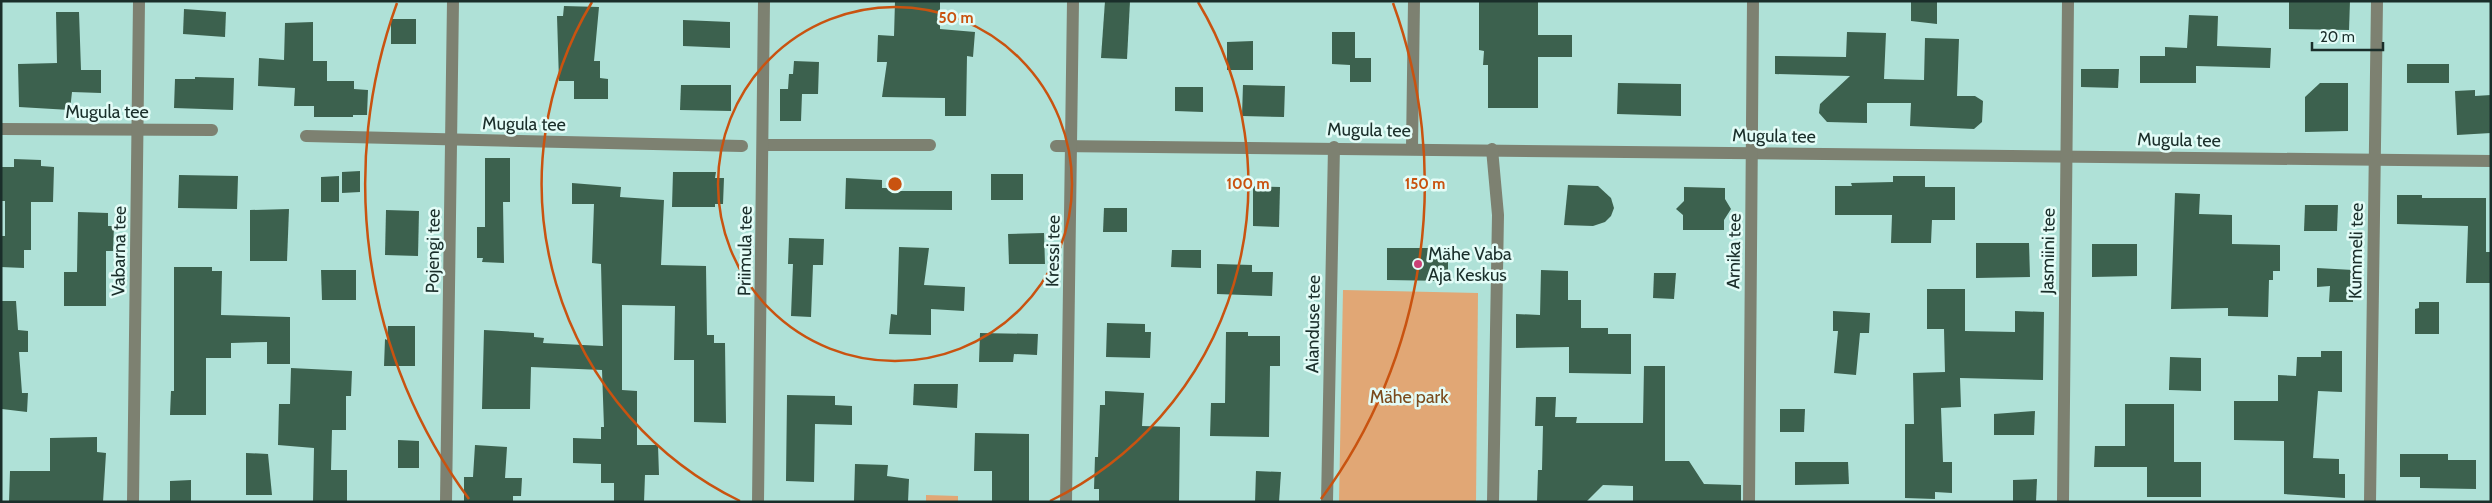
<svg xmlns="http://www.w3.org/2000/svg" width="2492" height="503" viewBox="0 0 2492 503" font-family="Cabin,sans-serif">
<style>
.green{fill:#e1a775}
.building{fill:#3c614e}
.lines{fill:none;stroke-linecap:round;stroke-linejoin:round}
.minor{stroke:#7d8171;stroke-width:12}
.ring{fill:none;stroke:#c95310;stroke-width:2.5}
.poi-dot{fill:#cb4076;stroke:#e3fcf7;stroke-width:2}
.labels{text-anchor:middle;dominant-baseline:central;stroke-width:5;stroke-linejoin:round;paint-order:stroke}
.street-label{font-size:18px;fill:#1a2e2a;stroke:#e3fcf7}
.poi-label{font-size:18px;fill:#1a2e2a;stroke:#e3fcf7;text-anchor:start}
.park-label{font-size:18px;fill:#7a4a1b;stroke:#e3fcf7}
.centre{fill:#c95310;stroke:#e3fcf7;stroke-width:2.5}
.ring-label{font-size:15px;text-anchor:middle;font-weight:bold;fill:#c95310;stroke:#e3fcf7;stroke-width:5;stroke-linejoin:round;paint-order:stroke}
</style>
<rect width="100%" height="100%" fill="#afe1d7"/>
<g class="green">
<polygon points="1343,290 1478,293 1476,502 1339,502"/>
<polygon points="926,495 958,496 958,502 926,502"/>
</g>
<g class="building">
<polygon points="895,1 940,1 940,29 975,32 973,57 967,56 966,116 945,116 945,98 882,97 887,62 877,62 878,35 894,36"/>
<polygon points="1105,1 1130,1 1127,59 1101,58"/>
<polygon points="1479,1 1538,1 1538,35 1572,35 1572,57 1538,57 1538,108 1488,108 1488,65 1483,65 1484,51 1479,50"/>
<polygon points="1911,1 1937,1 1937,24 1911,21"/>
<polygon points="2289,1 2350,1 2349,30 2289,29"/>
<polygon points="564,6 599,7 594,61 600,61 600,78 608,79 608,99 574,99 574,81 559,81 557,16 563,16"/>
<polygon points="184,9 226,12 225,37 183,34"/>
<polygon points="56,12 79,12 81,70 101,70 101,93 72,92 70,110 19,107 18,64 57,63"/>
<polygon points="2189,15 2218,16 2217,46 2271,48 2270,68 2196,66 2196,83 2140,83 2140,56 2165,56 2165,47 2187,48"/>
<rect x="391" y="19" width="25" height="25"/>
<polygon points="683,20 730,22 730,48 683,46"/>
<polygon points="313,22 313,61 327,61 327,81 354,81 354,89 368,90 367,115 353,115 353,117 314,117 314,106 294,106 295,88 258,86 259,58 284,60 285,23"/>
<polygon points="1332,32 1355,32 1355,58 1371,58 1371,82 1350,82 1350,65 1332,64"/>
<polygon points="1847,32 1886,33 1884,79 1924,80 1925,38 1959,39 1957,96 1975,96 1983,101 1982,122 1974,129 1910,126 1911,103 1867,103 1867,123 1827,122 1819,113 1820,104 1850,76 1775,74 1775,56 1846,57"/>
<polygon points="1253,41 1253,70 1227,70 1227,42"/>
<polygon points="794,61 819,62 818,94 802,94 801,121 780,121 780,89 788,89 789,74 793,74"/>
<rect x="2407" y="64" width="42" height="19"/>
<polygon points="2081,69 2119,69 2118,88 2081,87"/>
<polygon points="195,77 234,78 233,110 174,108 175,79 195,79"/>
<polygon points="1618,83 1681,84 1681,116 1617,114"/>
<polygon points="2320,83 2348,83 2348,131 2305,132 2305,97"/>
<polygon points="681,85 731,85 731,111 680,110"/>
<polygon points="1243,85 1285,86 1284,117 1242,116"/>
<polygon points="1175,87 1203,87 1203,112 1175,111"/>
<polygon points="2475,90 2475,96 2491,95 2491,133 2457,135 2455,91"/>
<polygon points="485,158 510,158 510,202 503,202 504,263 482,262 483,258 477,258 477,227 485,227"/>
<polygon points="14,159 41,160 41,166 54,167 53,202 31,202 31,250 24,250 24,268 1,267 1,236 5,236 5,201 1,201 1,167 14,167"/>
<polygon points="360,171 360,192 342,193 342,172"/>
<polygon points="673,172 716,172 715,178 724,178 723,204 715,204 715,207 672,207"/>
<rect x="991" y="174" width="32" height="26"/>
<polygon points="179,175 238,176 237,209 178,208"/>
<polygon points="339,176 339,202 321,202 321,177"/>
<polygon points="1893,176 1925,176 1925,187 1955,187 1955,220 1932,220 1931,243 1891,243 1892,215 1835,215 1835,186 1852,186 1851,183 1893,182"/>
<polygon points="846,178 882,180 882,188 898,188 898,191 952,191 952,210 845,209"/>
<polygon points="572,183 621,187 620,197 664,200 661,265 706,266 707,335 714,335 714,343 725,343 726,423 694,422 694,360 674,360 675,306 622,305 622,390 637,391 637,445 658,445 659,475 645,475 644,502 614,502 614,483 601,483 601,464 573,463 573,438 601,439 601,427 604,427 602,370 531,367 530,409 482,409 484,330 534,333 534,337 544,338 543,343 603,346 601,264 592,263 594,204 572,204"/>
<polygon points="1568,185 1598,186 1611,198 1614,208 1611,216 1605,222 1593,226 1564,225"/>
<polygon points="1253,186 1280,187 1279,227 1253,226"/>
<polygon points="1684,187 1725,188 1725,199 1731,209 1724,220 1724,230 1683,230 1683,215 1676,209 1684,201"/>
<polygon points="2175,193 2200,194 2199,214 2232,215 2232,244 2280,245 2280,271 2273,271 2273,280 2269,280 2268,317 2228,316 2228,308 2171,309"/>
<polygon points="2397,195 2422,195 2422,198 2486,198 2486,252 2491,252 2491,283 2466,283 2468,226 2397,224"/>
<polygon points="2305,205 2338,205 2337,231 2304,231"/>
<polygon points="1104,208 1127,208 1127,232 1103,232"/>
<polygon points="289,209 287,261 250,261 250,210"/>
<polygon points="386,210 419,211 418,256 385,255"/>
<polygon points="78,212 108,213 108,226 114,226 113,251 106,251 106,306 64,306 64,272 77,272"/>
<polygon points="1044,233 1045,264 1009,264 1008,234"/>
<polygon points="789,238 824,239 823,265 813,265 811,317 791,316 793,264 788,264"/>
<polygon points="1976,243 2029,243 2030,277 1976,278"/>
<polygon points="2092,244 2137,244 2137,276 2092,277"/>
<polygon points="899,247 929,248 924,285 965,287 964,311 931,309 931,335 889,334 891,314 897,315"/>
<polygon points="1387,248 1448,248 1448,281 1387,280"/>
<polygon points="1172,250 1201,250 1201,268 1171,267"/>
<polygon points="1217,264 1252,265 1252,272 1273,272 1272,296 1217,294"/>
<polygon points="174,267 212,267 212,271 222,271 221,315 290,317 290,364 267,364 267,342 231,343 231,358 206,358 206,415 170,415 171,391 174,391"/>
<polygon points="2317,268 2353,270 2353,302 2329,302 2330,286 2317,287"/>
<polygon points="321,270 356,270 356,300 322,300"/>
<polygon points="1541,270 1568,271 1568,300 1581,300 1581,328 1608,328 1608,334 1631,334 1631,374 1569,373 1569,347 1516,348 1516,314 1540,315"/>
<polygon points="1654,273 1676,273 1674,299 1653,298"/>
<polygon points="1927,289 1965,289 1965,331 2015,332 2015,311 2044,312 2043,380 1960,378 1961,407 1941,408 1943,462 1952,462 1952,493 1935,492 1935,499 1905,498 1905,424 1914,424 1913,373 1945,372 1944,329 1927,329"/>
<polygon points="1,301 16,301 18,330 28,331 28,352 19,352 22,393 28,393 27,412 2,409"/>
<polygon points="2419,302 2439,302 2439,334 2415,334 2415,309 2419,308"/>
<polygon points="1833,311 1870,313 1869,333 1860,333 1856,375 1834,373 1838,331 1833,331"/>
<polygon points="1107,323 1145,324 1145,332 1151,332 1150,358 1106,357"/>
<polygon points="388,326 415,326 415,366 384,366 385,339 387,340"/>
<polygon points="1226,332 1248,332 1248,336 1280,336 1280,366 1270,366 1269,437 1210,436 1211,403 1225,403"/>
<polygon points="980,333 1038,334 1037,355 1014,354 1013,362 979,362"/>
<polygon points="2321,351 2342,351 2342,392 2318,391 2313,458 2339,459 2339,474 2345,474 2345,498 2284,494 2284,441 2234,440 2234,401 2278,401 2278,375 2296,376 2297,357 2321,357"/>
<polygon points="2170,357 2201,358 2201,391 2169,390"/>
<polygon points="1644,366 1665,366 1665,461 1689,461 1704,484 1741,485 1741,502 1633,502 1633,486 1603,485 1586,502 1537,502 1538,470 1542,470 1543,426 1535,426 1536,397 1556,397 1555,417 1577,417 1576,423 1643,423"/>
<polygon points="291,368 352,371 351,396 346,396 346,430 332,430 331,470 347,470 347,502 313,502 314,448 278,445 279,404 290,404"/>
<polygon points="914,384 958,384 957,408 913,405"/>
<polygon points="1105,391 1144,393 1142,426 1180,427 1179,502 1099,501 1099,489 1094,489 1095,457 1098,457 1100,405 1105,405"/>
<polygon points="787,395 835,396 835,405 852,406 852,425 815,424 814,482 786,481"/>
<polygon points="2125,404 2174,404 2174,462 2201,462 2201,497 2147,497 2147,467 2094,467 2095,446 2125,446"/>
<polygon points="1780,409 1805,409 1804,432 1780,432"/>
<polygon points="2035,411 2034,435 1994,435 1994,414"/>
<polygon points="975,433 1029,434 1029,502 992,502 992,471 974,471"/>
<polygon points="97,437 97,452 106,453 103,502 9,502 10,471 50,471 50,438"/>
<polygon points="398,440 419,441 419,468 398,468"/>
<polygon points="475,445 507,447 505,478 522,478 521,496 513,496 513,502 464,502 464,477 473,477"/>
<polygon points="246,453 268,454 272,495 246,495"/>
<polygon points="2400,454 2448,454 2448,460 2476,460 2476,489 2420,488 2420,477 2400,477"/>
<polygon points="1795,462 1848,462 1849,484 1795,485"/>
<polygon points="855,464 888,465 887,476 909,479 908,502 854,501"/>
<polygon points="1256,471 1281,472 1279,502 1255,502"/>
<polygon points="2037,479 2036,502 2013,502 2013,480"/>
<polygon points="191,480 191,502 170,502 170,481"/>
</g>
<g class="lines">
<g class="minor">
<polyline points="1,129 212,130"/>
<polyline points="306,136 742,146"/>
<polyline points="764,145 930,145"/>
<polyline points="1056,146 2491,161"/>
<polyline points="1412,148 1414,1"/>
<polyline points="1492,149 1498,215 1493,502"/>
<polyline points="133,502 139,1"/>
<polyline points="446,502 453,1"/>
<polyline points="758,502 764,1"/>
<polyline points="1066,502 1073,1"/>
<polyline points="1327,502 1334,147"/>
<polyline points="1749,502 1753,1"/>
<polyline points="2063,502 2068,1"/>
<polyline points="2370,502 2377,1"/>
</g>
</g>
<g class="ring">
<circle cx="895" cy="184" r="177"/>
<path d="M740 501A353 353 0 0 1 592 2M1198 2A353 353 0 0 1 1050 501"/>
<path d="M469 499A530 530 0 0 1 397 3M1393 3A530 530 0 0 1 1321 499"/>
</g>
<circle class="poi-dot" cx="1418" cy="264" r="5"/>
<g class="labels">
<g class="street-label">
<text x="107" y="112">Mugula tee</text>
<text transform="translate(524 124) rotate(1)">Mugula tee</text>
<text transform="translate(1369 130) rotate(1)">Mugula tee</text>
<text transform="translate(1774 136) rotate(1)">Mugula tee</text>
<text transform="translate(2179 140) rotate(1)">Mugula tee</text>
<text transform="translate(119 251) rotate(-89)">Vabarna tee</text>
<text transform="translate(433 251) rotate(-89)">Pojengi tee</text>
<text transform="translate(745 251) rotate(-89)">Priimula tee</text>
<text transform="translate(1053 251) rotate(-89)">Kressi tee</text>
<text transform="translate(1734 251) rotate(-89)">Arnika tee</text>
<text transform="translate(2048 251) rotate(-89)">Jasmiini tee</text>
<text transform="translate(2356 251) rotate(-89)">Kummeli tee</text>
<text transform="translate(1313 324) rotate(-89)">Aianduse tee</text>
</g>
<g class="poi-label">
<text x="1428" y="254">Mähe Vaba<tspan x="1428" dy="21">Aja Keskus</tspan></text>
</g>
<g class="park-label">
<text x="1409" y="397">Mähe park</text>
</g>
</g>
<circle cx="895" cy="184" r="8" class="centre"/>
<g class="ring-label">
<text x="956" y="23">50 m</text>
<text x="1248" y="189">100 m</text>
<text x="1425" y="189">150 m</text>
</g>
<rect width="2492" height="503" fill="none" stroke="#1a2e2a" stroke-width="5"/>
<path d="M2312 42v8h71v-8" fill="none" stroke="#1a2e2a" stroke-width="2.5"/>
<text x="2320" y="42" font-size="15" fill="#1a2e2a" stroke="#e3fcf7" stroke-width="4" paint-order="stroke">20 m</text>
</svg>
